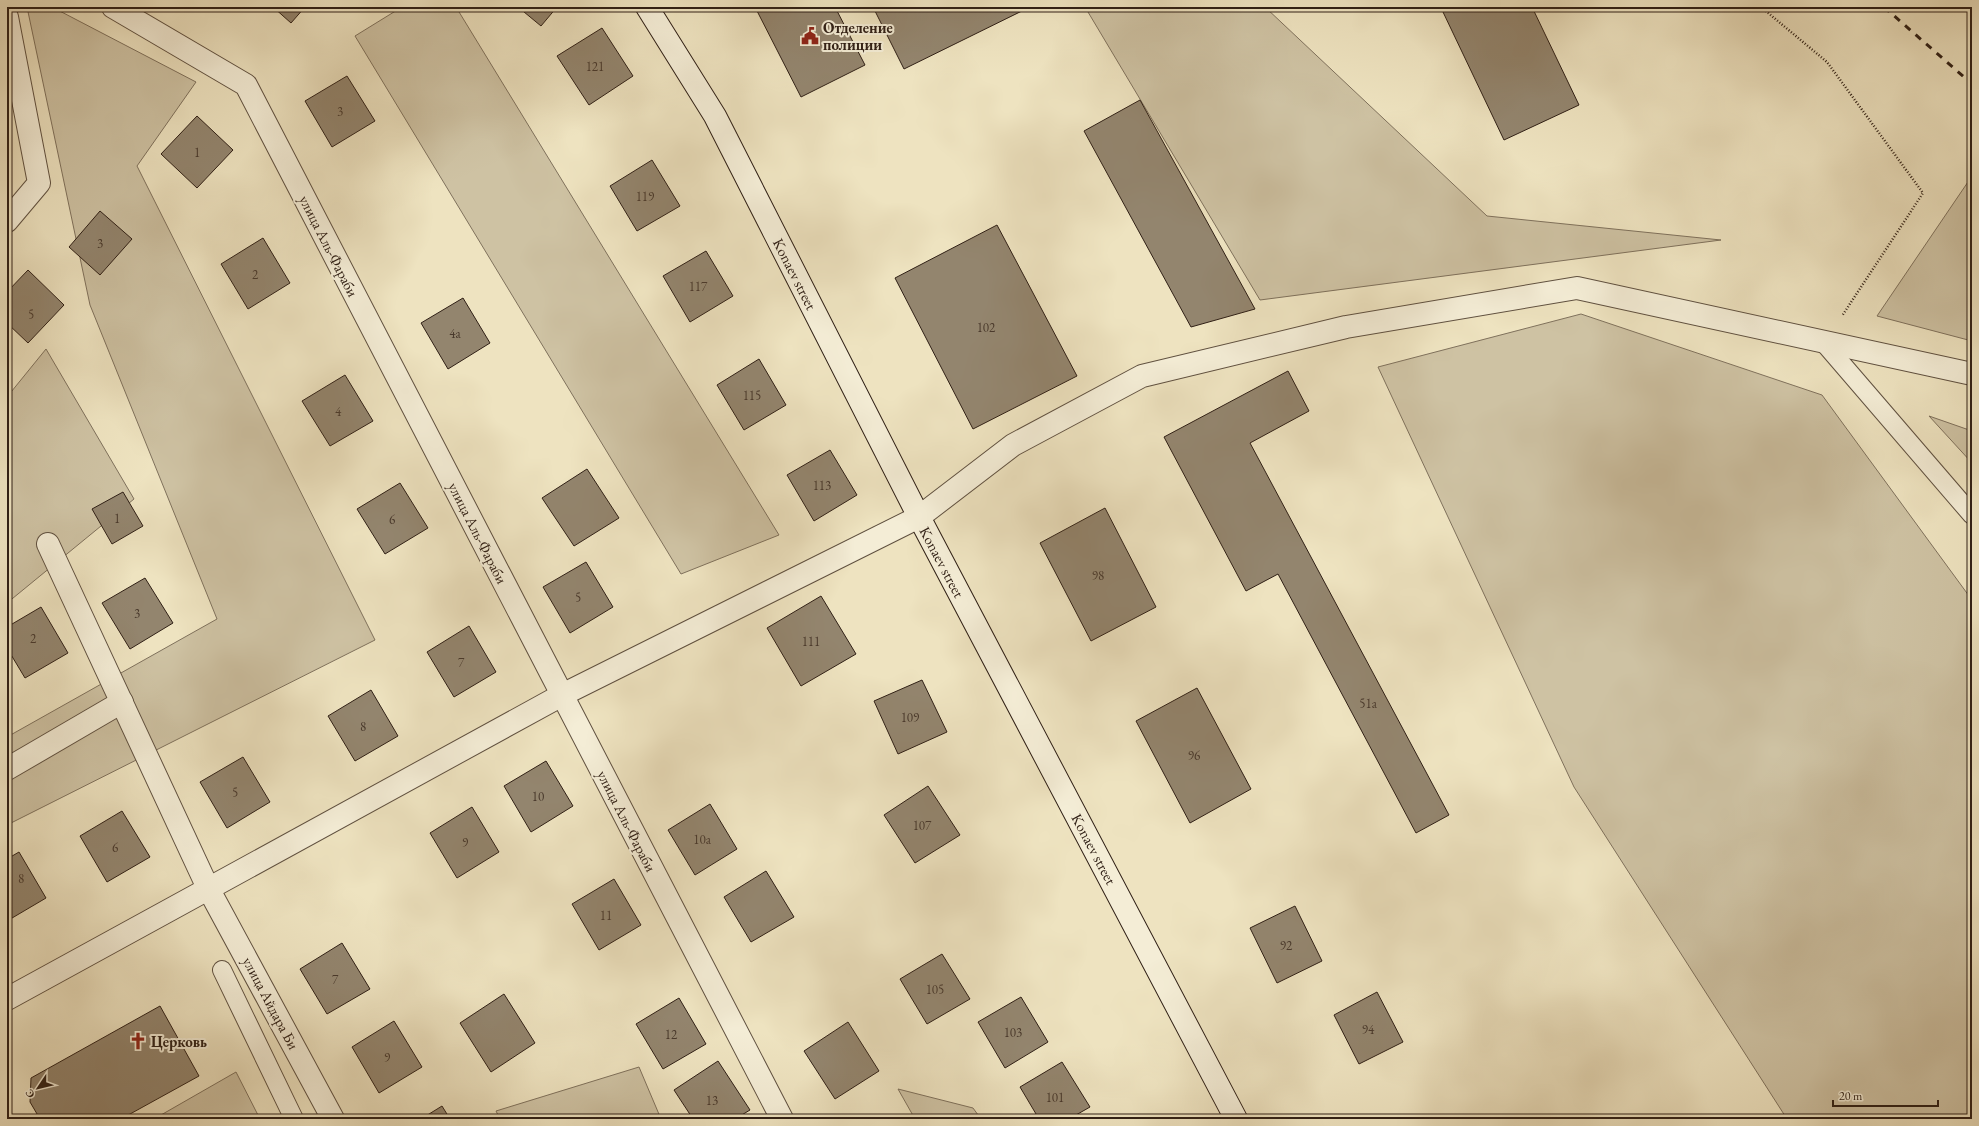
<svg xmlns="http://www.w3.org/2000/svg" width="1979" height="1126" viewBox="0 0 1979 1126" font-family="'EB Garamond',serif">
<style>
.green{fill:#cec2a3;stroke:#7f715c}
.building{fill:#93856e;stroke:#302016}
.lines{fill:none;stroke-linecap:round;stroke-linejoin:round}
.lane-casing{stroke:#605140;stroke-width:20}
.street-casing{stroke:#605140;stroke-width:24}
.secondary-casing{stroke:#302016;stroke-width:24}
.path{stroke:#302016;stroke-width:2.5;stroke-dasharray:1 2;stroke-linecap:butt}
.lane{stroke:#f4edd6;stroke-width:18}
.street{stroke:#f4edd6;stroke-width:22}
.secondary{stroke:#f4edd6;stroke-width:22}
.rail{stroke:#302016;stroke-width:3;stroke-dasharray:7 7;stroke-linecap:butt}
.labels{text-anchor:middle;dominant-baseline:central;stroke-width:4;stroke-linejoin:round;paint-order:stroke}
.number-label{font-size:13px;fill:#49392c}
.poi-label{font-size:15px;font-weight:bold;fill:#302016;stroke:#f4edd6;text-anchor:start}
.street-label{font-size:15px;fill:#302016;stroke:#f4edd6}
</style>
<rect width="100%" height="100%" fill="#eee3c0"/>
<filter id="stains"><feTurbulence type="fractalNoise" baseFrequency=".005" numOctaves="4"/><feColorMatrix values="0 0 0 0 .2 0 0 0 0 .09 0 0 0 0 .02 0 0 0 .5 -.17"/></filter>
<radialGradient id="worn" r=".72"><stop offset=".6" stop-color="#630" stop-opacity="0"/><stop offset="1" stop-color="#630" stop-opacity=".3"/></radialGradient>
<g class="green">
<polygon points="27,7 52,7 196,82 137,166 375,640 7,825 7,737 217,619 90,305"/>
<polygon points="402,7 456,7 779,535 681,574 355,36"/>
<polygon points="1085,7 1265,7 1487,216 1721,240 1260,300"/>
<polygon points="1972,176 1972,341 1877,316"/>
<polygon points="1581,314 1822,395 1972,600 1972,1119 1787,1119 1574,787 1378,367"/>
<polygon points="46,349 134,499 7,603 7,397"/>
<polygon points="1929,416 1972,431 1972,463"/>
<polygon points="639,1067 661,1119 500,1119 496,1111"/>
<polygon points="236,1072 260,1119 154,1119"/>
<polygon points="898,1089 973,1108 981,1119 915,1119"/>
</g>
<g class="building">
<polygon points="273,7 305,7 291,23"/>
<polygon points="518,7 557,7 541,26"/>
<polygon points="755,7 835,7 865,65 801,97"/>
<polygon points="873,7 1030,7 904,69"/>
<polygon points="1452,7 1532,7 1579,105 1504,140 1443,12"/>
<polygon points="602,28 633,76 589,105 557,56"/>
<polygon points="347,76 375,121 332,147 305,101"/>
<polygon points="1140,100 1255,309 1191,327 1084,131"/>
<polygon points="197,116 233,150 197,188 161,154"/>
<polygon points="652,160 680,206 637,231 610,186"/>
<polygon points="100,211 132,239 100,275 69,247"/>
<polygon points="997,225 1077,376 973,429 895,278"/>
<polygon points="263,238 290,283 248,309 221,264"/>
<polygon points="706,251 733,296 690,322 663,276"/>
<polygon points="28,270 64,305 28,343 7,323 7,292"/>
<polygon points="463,298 490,343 448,369 421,323"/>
<polygon points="759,359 786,405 744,430 717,385"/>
<polygon points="1288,371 1309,411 1250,443 1449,815 1416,833 1278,574 1246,591 1164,437"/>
<polygon points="345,375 373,421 330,446 302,401"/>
<polygon points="830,450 857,495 814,521 787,475"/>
<polygon points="587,469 619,518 574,546 542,498"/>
<polygon points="400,483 428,528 385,554 357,509"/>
<polygon points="123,492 143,526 112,544 92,509"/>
<polygon points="1105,508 1156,607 1091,641 1040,543"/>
<polygon points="586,562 613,607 570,633 543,587"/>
<polygon points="145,578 173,623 130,649 102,603"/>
<polygon points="821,596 856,654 801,686 767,628"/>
<polygon points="41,607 68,653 25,678 7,648 7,627"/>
<polygon points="469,626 496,672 454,697 427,652"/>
<polygon points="922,680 947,732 898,754 874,701"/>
<polygon points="1197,688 1251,789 1190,823 1136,721"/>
<polygon points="371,690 398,736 355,761 328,716"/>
<polygon points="243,757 270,802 227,828 200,782"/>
<polygon points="546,761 573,806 531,832 504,786"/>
<polygon points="928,786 960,835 915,863 884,815"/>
<polygon points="710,804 737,849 695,875 668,830"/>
<polygon points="472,807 499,852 457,878 430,833"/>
<polygon points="122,811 150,857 107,882 80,836"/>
<polygon points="19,852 46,898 7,921 7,859"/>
<polygon points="766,871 794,917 751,942 724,897"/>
<polygon points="614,879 641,925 599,950 572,904"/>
<polygon points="1295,906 1322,961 1277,983 1250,928"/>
<polygon points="342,943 370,989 327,1014 300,969"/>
<polygon points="942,954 970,999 927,1024 900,979"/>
<polygon points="1377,992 1403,1042 1359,1064 1334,1015"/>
<polygon points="504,994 535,1043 491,1072 460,1023"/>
<polygon points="1021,997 1048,1042 1005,1068 978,1022"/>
<polygon points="679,998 706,1044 663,1069 636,1024"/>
<polygon points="160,1006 199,1076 121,1119 40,1119 30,1102 31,1078"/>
<polygon points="394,1021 422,1067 379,1093 352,1047"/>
<polygon points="848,1022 879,1071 835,1099 804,1051"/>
<polygon points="718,1061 750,1110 735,1119 693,1119 674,1090"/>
<polygon points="1062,1062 1090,1107 1069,1119 1039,1119 1020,1087"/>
<polygon points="442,1106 450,1119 421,1119"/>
</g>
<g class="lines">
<g class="lane-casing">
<g id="lane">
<polyline points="1824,343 1972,515"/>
<polyline points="222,970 294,1119"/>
</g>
</g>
<g class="street-casing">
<g id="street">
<polyline points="113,7 246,85 782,1119"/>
<polyline points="7,17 39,183 7,221"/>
<polyline points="48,544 208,888 333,1119"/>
<polyline points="7,769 122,702"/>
<polyline points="7,999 562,695 919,517 1013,445 1142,376 1346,327 1577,288 1972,374"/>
</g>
</g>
<g class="secondary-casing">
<polyline id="secondary" points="647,7 715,116 919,517 1236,1119"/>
</g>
<polyline class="path" points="1761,7 1827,62 1923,193 1842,316"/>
<use href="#lane" class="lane"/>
<use href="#street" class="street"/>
<use href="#secondary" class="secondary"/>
<polyline class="rail" points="1884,7 1972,84"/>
</g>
<defs>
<g id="civic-bare" transform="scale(1.38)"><path d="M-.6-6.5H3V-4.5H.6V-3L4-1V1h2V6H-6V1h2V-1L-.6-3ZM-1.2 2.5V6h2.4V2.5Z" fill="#8f2418" stroke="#f4edd6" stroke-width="2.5" paint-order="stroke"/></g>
<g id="church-bare" transform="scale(1.38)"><path d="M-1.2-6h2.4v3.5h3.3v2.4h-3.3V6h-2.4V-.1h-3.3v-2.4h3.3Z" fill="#8f2418" stroke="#f4edd6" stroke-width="2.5" paint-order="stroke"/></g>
</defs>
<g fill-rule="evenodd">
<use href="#civic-bare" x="810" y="36"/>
<use href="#church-bare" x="138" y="1041"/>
</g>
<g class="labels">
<g class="number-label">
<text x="595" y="66">121</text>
<text x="340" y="111">3</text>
<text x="197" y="152">1</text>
<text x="645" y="196">119</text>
<text x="100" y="243">3</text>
<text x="255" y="274">2</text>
<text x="698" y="286">117</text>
<text x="31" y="314">5</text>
<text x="986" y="327">102</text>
<text x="455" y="333">4а</text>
<text x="752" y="395">115</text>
<text x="338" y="411">4</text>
<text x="822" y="485">113</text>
<text x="117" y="518">1</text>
<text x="392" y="519">6</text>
<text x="1098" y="575">98</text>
<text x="578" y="597">5</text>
<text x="137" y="613">3</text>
<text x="33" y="638">2</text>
<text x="811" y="641">111</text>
<text x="461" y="662">7</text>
<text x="1368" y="703">51а</text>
<text x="910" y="717">109</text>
<text x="363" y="726">8</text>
<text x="1194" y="755">96</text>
<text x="235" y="792">5</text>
<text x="538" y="796">10</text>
<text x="922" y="825">107</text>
<text x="702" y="839">10а</text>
<text x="465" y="842">9</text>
<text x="115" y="847">6</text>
<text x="21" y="878">8</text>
<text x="606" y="915">11</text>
<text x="1286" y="945">92</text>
<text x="335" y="979">7</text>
<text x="935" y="989">105</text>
<text x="1368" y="1029">94</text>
<text x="1013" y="1032">103</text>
<text x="671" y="1034">12</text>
<text x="387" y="1057">9</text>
<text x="1055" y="1097">101</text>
<text x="712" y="1100">13</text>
</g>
<g class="poi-label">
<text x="823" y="27">Отделение<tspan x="823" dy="17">полиции</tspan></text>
<text x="151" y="1041">Церковь</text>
</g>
<g class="street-label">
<text transform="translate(329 246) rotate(63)">улица Аль-Фараби</text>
<text transform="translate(795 274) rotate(63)">Konaev street</text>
<text transform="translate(478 533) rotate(63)">улица Аль-Фараби</text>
<text transform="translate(942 562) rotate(62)">Konaev street</text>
<text transform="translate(627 821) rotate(63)">улица Аль-Фараби</text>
<text transform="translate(1094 849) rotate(62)">Konaev street</text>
<text transform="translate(271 1003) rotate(62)">улица Айдара Би</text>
</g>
</g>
<rect width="1979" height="1126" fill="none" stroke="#eee3c0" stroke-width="24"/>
<rect x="8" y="8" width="1963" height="1110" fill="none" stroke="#302016" stroke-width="2"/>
<rect x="12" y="12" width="1955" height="1102" fill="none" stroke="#302016"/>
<g transform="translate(38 1088) rotate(235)" stroke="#f4edd6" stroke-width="3" paint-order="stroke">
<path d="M0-3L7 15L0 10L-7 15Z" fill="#302016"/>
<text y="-6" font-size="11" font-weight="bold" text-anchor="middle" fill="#302016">С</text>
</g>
<path d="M1833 1100v6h105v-6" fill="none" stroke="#302016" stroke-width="2"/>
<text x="1839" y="1100" font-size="12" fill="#302016" stroke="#f4edd6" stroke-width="3" paint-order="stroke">20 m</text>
<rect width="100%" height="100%" filter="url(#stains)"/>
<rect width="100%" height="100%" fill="url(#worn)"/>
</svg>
